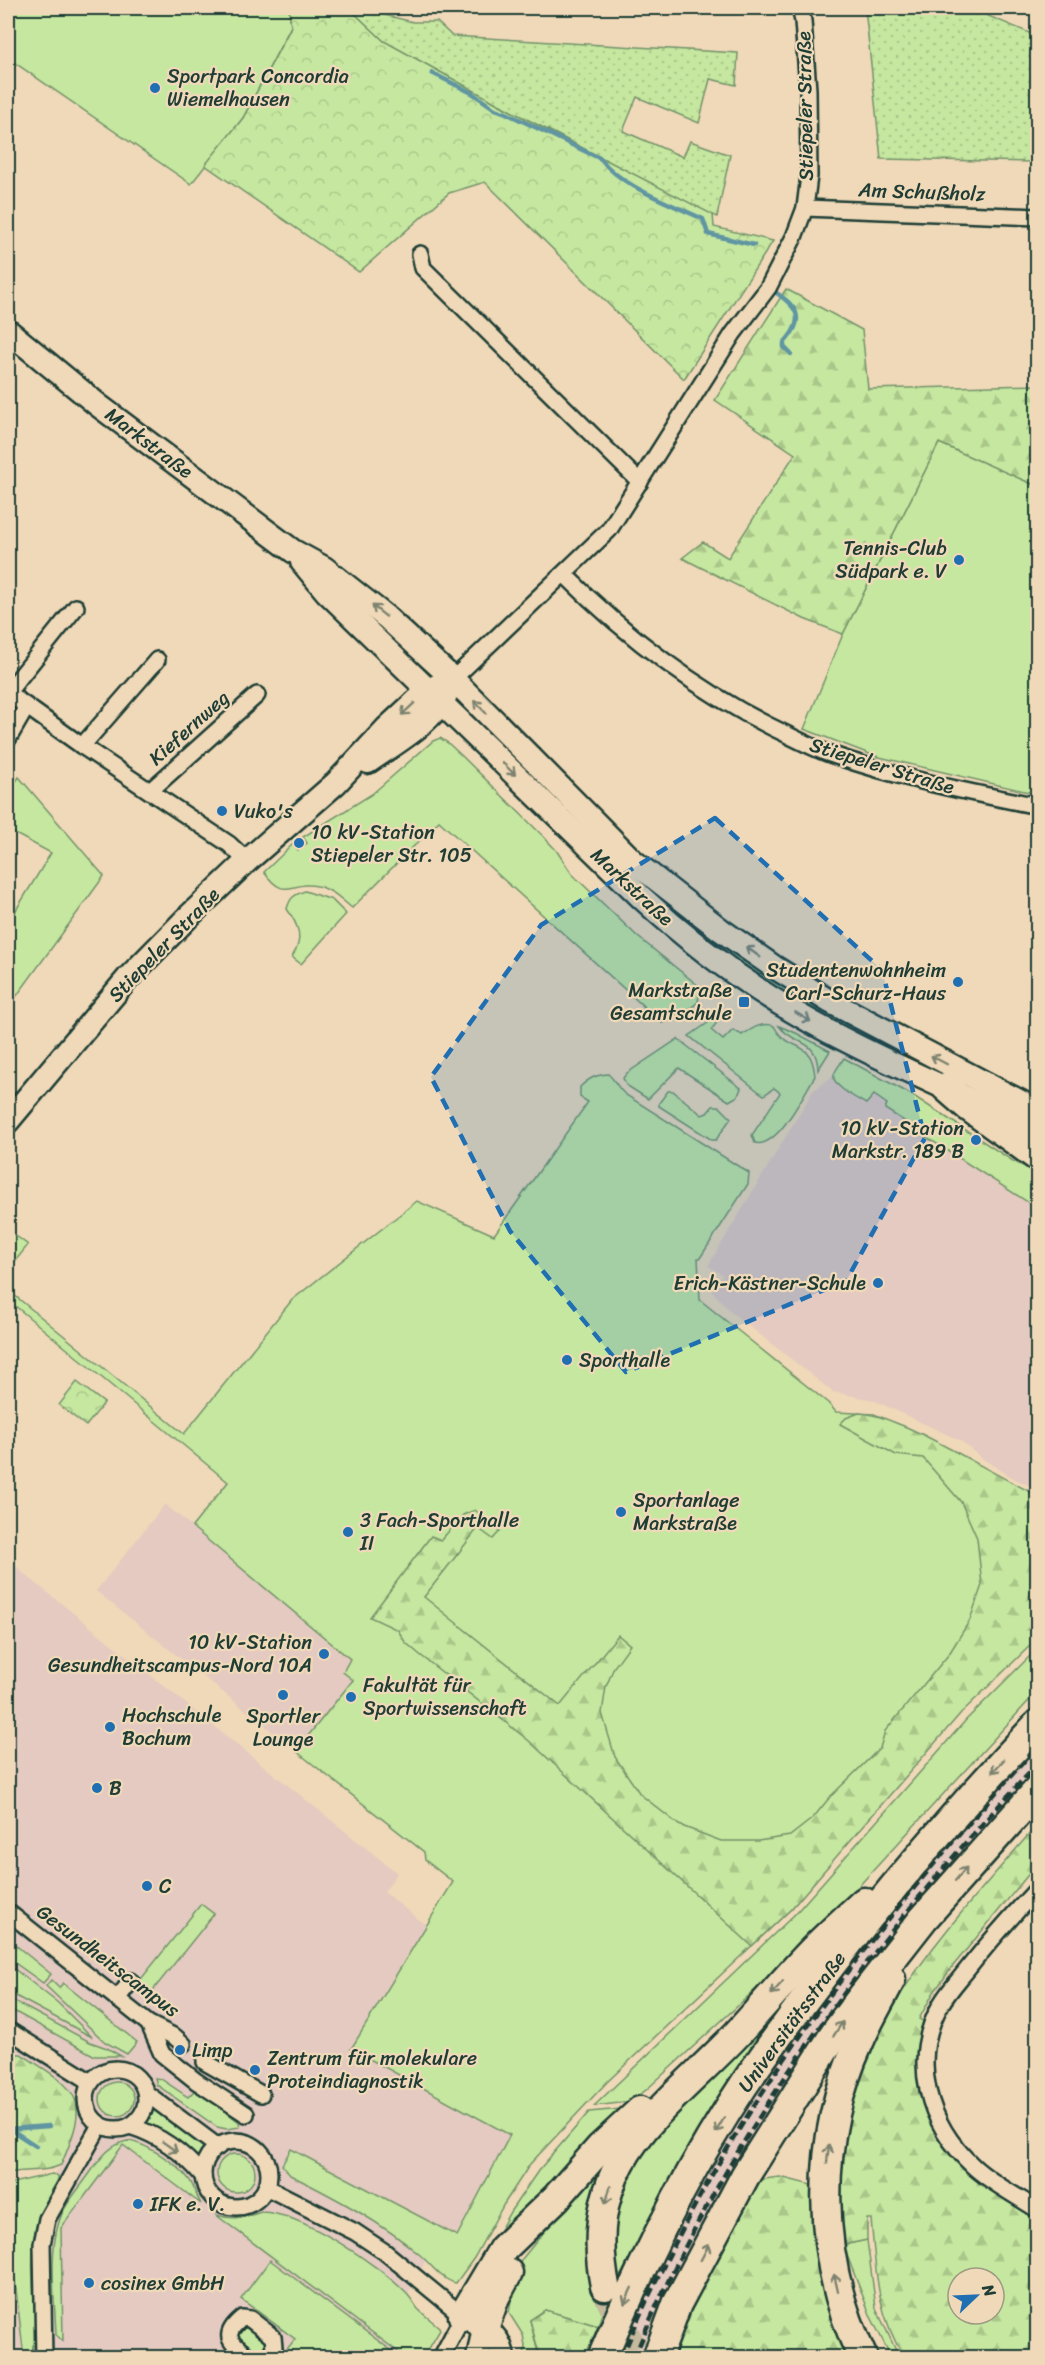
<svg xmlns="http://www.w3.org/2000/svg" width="1045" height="2365" viewBox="0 0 1045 2365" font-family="Sriracha,sans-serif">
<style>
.built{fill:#e4cac0}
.grass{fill:#c6e79f;stroke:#72926a;stroke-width:1.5}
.forest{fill:url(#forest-firs);stroke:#72926a;stroke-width:1.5;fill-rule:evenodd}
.park{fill:url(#park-crowns);stroke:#72926a;stroke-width:1.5}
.garden{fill:url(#garden-dots);stroke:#72926a;stroke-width:1.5}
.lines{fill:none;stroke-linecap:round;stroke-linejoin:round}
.stream{stroke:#6095a2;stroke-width:4.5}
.highway-tunnel{stroke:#c6ba9e;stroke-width:28;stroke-dasharray:28 14;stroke-linecap:butt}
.street-casing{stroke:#1f3d34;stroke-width:20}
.secondary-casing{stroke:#1f3d34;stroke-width:27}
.highway-casing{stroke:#1f3d34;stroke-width:33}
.street{stroke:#f0d9b8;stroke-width:15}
.secondary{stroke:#f0d9b8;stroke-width:22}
.highway{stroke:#f0d9b8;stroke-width:28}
.rail{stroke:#1f3d34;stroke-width:4.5;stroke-dasharray:9 4.5;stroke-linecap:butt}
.oneway{stroke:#7d836f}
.marked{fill:#1f6fb2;fill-opacity:0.2;stroke:#1f6fb2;stroke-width:4.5;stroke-dasharray:12 8;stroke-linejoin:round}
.poi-dot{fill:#1f6fb2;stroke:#f0d9b8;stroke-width:2}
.labels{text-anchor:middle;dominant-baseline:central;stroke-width:4.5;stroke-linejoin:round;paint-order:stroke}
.poi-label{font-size:20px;fill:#1f3d34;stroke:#f0d9b8;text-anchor:start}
.street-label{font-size:20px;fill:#1f3d34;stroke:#f0d9b8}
</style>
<defs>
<pattern id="forest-firs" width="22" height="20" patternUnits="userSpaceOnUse" patternTransform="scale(1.5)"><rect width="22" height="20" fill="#c6e79f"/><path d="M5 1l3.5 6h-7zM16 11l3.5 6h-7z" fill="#aac78a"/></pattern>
<pattern id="park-crowns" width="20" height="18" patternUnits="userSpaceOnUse" patternTransform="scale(1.5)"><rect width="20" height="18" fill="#c6e79f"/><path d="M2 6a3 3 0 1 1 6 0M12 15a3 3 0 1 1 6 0" fill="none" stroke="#aac78a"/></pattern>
<pattern id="garden-dots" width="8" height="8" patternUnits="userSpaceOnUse" patternTransform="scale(1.5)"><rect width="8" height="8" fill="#c6e79f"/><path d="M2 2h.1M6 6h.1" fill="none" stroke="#aac78a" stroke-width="1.8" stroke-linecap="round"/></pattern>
</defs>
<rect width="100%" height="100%" fill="#f0d9b8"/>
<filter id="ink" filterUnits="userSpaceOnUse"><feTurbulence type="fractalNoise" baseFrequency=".0167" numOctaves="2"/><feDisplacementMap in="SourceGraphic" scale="12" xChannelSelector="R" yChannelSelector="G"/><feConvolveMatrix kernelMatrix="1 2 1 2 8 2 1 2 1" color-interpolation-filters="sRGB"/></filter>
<g filter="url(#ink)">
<g class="built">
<polygon points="833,1076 834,1082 867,1104 873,1094 888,1104 885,1108 924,1133 923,1135 1037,1208 1037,1489 1015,1479 981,1458 961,1441 873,1400 833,1392 731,1312 712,1291 723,1275 708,1266 813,1091"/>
<polygon points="165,1504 339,1651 405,1642 425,1860 424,1852 96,1591"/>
<polygon points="8,1558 22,1572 397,1873 384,1892 427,1926 351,2049 510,2135 456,2236 442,2229 408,2295 415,2306 439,2327 440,2330 424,2357 8,2357 8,2189 47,2184 61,2165 70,2144 71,2090 27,2058 8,2049"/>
<polygon points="1037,1738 1037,1773 1001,1813 739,2160 712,2206 666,2296 641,2357 615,2358 653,2273 708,2170 743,2110 779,2056 876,1924"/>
</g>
<g class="grass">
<polygon points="8,8 289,8 291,26 243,118 191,184 8,58"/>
<polygon points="939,443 1037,486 1037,794 875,756 804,729 843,634"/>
<polygon points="481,722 654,885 1037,1119 819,1018 679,922 476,726"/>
<path d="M440 738 448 743 462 756 543 836 556 850 572 874 638 937 700 987 698 1002 687 1011 662 1023 439 821 352 908C342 900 334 891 321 887 291 878 287 904 264 872L293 844 298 850 307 843 303 837 372 794 433 741Z"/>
<polygon points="19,777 104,876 8,1008 8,923 51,853 8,830 8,793"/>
<path d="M305 891 332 900 346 914 301 964 292 957C304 939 299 926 287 909 290 897 294 895 305 891Z"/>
<path d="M715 1018 719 1020 711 1030 723 1040 733 1030 742 1035C752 1029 762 1021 774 1026 789 1055 811 1035 815 1076 804 1093 778 1149 755 1143L752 1135 780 1093 774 1088 764 1095 758 1091 689 1036Z"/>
<path d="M779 1026 796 1033 830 1051 818 1070C817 1037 795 1047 779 1026Z"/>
<polygon points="678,1039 741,1088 738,1096 729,1101 679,1068 648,1099 626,1085 623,1078 627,1073"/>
<path d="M844 1058 912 1095 1013 1161 1037 1173V1208L923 1135V1133L885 1109 887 1104 874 1095 866 1104C858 1099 831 1086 834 1075 835 1070 841 1063 844 1058Z"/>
<path d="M608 1074C616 1081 618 1089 626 1095L749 1173 748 1184 700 1258H698L700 1300 828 1403 836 1412 874 1414 923 1435 1008 1483 1037 1618 791 1909 607 2082 530 2164 504 2204 474 2258 456 2283C441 2280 431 2264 420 2255 381 2222 336 2198 290 2175L282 2165 291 2149 457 2236 510 2135 351 2049 453 1882 425 1860 424 1852 296 1751 353 1680 343 1672 350 1659 192 1527 228 1482 8 1300V1290L184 1434 292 1300 417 1201 494 1235 588 1102 580 1097V1087C589 1078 596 1075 608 1074Z"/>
<polygon points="668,1091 673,1091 702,1115 707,1113 713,1106 719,1106 731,1118 716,1140 712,1140 659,1106 659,1103"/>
<polygon points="8,1230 28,1245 8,1270"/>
<polygon points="1037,1649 1037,1692 834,1913 779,1968 645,2091 628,2102 594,2106 795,1914 966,1720"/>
<polygon points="201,1904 214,1914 150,1994 137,1984"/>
<polygon points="8,1939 51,1974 43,1983 8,1958"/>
<polygon points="8,1964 58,2003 92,2037 8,1992"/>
<polygon points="51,1980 59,1988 63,1983 137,2042 127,2054 105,2042 46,1986"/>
<path d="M796 1984C729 2082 668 2185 613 2290L608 2221 621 2172Z"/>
<polygon points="8,1998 90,2042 107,2048 121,2056 95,2056 8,2008"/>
<polygon points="155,2078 161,2079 188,2097 196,2089 239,2122 240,2127 227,2129 217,2127 157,2085"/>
<circle cx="117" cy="2099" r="17"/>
<polygon points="154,2106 208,2145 199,2160 146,2122"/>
<polygon points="622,2109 591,2144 565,2165 504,2239 486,2255 510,2212 538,2171 589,2112"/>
<path d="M127 2141C144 2142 178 2164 188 2178 194 2185 196 2196 201 2204L123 2145 61 2228 63 2341 56 2335C55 2297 45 2236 68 2203 75 2193 83 2183 90 2173 100 2159 109 2145 127 2141Z"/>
<circle cx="236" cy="2173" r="19"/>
<polygon points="604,2158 592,2276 597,2302 602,2313 598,2326 545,2310 530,2320 539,2357 524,2357 525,2345 523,2335 509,2313 511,2300 504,2295 522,2259"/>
<path d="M52 2174 58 2176V2180C49 2195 39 2214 35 2231 29 2268 36 2308 36 2345H33L32 2357H24L8 2222V2184Z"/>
<path d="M261 2212C301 2212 379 2265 407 2294 411 2298 414 2304 418 2309 424 2315 432 2321 439 2327L440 2330 424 2357H405L216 2215C233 2220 244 2218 261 2212Z"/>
<polygon points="867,2240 876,2308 899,2357 891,2357 871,2317 843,2245"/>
<polygon points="270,2260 400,2357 281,2357 295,2339 241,2299"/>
<polygon points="244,2327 249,2328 267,2342 263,2350 254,2352 237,2339 235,2337 239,2329"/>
</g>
<g class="forest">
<polygon points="786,289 862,330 868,389 1037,385 1037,486 939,443 843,634 804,619 682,558 703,542 728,558 795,454 715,400"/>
<path d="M859 1413C876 1414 888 1420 904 1426 950 1446 992 1474 1037 1495V1639L960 1714 791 1909 752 1946 528 1740 419 1654 405 1642 398 1630 370 1617 431 1536 441 1540 463 1515 475 1510 500 1531 493 1539 478 1528 424 1597 560 1706 618 1635 630 1645 614 1667 606 1687 602 1713 615 1757 640 1794 679 1825 721 1841H758L790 1836 813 1818 830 1797 880 1748 885 1731 949 1654 970 1620 982 1585 977 1538 961 1502 923 1458 896 1455 840 1424 846 1418Z"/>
<path d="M1037 1825V1864L953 1966 934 1992 919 2019 927 2023 922 2084 973 2174 1037 2218V2357H904C876 2312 876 2270 871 2219H867V2240L843 2245C841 2221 836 2196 838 2172 850 2025 946 1931 1037 1825ZM958 2278H994V2314H958Z"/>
<path d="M8 2049 17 2054H21C80 2091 91 2097 61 2165 44 2173 26 2169 8 2173Z"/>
<polygon points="780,2177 815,2186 856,2357 673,2358 681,2338 677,2336 724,2239 757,2180"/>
<polygon points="545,2310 598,2326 585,2357 540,2357 530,2320"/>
</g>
<g class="park">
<polygon points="289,8 349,8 384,41 513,112 713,214 714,227 773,241 684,379 485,182 449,193 359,272 205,165 243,118 291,27"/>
<polygon points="77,1382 104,1403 86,1426 59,1405"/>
</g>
<g class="garden">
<polygon points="349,8 379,8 380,14 413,22 437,22 452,36 738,53 736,85 710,79 699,123 637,97 623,131 683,157 690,141 730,155 717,217 513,112 384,41"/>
<polygon points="865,8 969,8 1037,36 1037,162 881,159"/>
</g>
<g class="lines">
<g class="stream">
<path d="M432 73 472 93 495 109 506 113 601 159C621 187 672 204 703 219L708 234 754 245"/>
<path d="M771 289C796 306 808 317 784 343V347L791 354"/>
<polyline points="8,2129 49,2126"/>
<polyline points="10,2129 36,2146"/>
</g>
<polyline class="highway-tunnel" points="605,2286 623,2330 640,2358"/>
<g class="street-casing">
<g id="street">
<polyline points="805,208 1038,217"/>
<polyline points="420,254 423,268 640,482"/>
<path d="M564 574C629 639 704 696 788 735 802 742 816 749 830 754 898 778 967 792 1038 806"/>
<polyline points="453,679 609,530 733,334 768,288 794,237 805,208 809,176 808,90 803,21 800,8"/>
<polyline points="8,692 76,607"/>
<polyline points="8,693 82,746 229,844 247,861"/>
<polyline points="8,739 26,708"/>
<polyline points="82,746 157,660"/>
<polyline points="150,791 257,695"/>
<path d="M1038 1888C1013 1915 989 1942 966 1971 957 1982 948 1992 941 2004 909 2061 928 2124 973 2166 991 2183 1017 2196 1038 2210"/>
<polyline points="8,1912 149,2024 175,2037 183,2044"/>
<polyline points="117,1999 131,1981"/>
<polyline points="149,2024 162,2054 196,2081 246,2114"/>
<polyline points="8,2030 91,2082"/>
<polyline points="205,2062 261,2094"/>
<circle cx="116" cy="2099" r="30"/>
<polyline points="146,2093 218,2147"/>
<path d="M130 2126C159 2135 184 2153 203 2176"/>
<circle cx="236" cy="2174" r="33"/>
<polyline points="266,2187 355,2232 385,2252 463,2316 441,2358"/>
<polyline points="44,2358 42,2244 47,2219 100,2125"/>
<path d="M250 2358C232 2343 219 2337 242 2318L250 2319 273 2337 274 2348 267 2358"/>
</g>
</g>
<g class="secondary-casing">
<g id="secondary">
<polyline points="8,331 98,405 154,447 293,551 324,568 386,617 453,679 633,861 721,930 774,967 829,1001 1038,1111"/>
<path d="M302 562 326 591 641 897C703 955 773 1004 849 1042 911 1074 975 1100 1038 1132"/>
<path d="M368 762C395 743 434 722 448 691"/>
<polyline points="8,1121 128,978 187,918 247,861 336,783 387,728 428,690 441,684"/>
<path d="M471 2320C488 2330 501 2337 503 2358"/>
<polyline points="478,2358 484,2328"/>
</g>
</g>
<g class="highway-casing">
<g id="highway">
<polyline points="946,1087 969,1107 1038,1157"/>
<path d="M605 2286C580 2159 662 2113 737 2034 764 2005 789 1974 817 1946 832 1931 848 1917 864 1902"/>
<polyline points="463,2316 503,2249 556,2198 601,2147 640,2111"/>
<polyline points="484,2328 495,2297 508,2273"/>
<path d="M602 2358C646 2253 697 2150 763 2057 846 1940 939 1829 1038 1724"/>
<polyline points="657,2358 677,2304 745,2176 840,2025 923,1919 1038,1790"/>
<path d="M863 2358C815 2258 814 2140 860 2040 869 2019 881 1999 891 1979"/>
</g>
</g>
<use href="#street" class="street"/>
<use href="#secondary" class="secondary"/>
<use href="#highway" class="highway"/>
<g class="rail">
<path d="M622 2358C640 2311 663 2267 686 2222 781 2043 902 1895 1038 1746"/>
<path d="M634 2358C723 2140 876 1933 1038 1764"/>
</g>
</g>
<defs><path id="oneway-shaft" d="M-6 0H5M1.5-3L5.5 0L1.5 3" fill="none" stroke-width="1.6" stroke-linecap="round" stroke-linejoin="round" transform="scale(1.5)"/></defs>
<g class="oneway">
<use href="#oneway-shaft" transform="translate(379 611) rotate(-141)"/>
<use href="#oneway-shaft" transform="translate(480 707) rotate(-134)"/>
<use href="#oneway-shaft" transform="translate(408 709) rotate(137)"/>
<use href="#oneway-shaft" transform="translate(509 769) rotate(44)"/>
<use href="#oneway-shaft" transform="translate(753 952) rotate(-144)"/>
<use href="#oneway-shaft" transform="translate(803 1017) rotate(31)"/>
<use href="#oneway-shaft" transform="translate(939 1060) rotate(-152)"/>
<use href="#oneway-shaft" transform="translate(998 1766) rotate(133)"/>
<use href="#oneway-shaft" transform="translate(961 1874) rotate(-49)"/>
<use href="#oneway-shaft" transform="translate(777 1988) rotate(132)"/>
<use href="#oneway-shaft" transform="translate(838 2029) rotate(-57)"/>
<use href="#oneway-shaft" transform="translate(720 2125) rotate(120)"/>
<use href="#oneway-shaft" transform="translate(170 2147) rotate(35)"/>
<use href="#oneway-shaft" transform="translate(828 2154) rotate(-83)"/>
<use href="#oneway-shaft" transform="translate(608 2195) rotate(105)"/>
<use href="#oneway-shaft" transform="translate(705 2252) rotate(-62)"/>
<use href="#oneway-shaft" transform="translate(836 2283) rotate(-103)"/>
<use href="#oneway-shaft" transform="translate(628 2296) rotate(115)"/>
</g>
</g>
<path class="marked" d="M715 818 882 970 925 1138 846 1281 626 1372 510 1231 431 1077 541 925Z"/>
<g class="poi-dot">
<circle cx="155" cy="88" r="6"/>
<circle cx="959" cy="560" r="6"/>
<circle cx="222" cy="811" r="6"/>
<circle cx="299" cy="843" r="6"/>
<circle cx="958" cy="982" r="6"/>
<rect x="738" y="996" width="12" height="12" rx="3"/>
<circle cx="976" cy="1140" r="6"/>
<circle cx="878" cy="1283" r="6"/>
<circle cx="567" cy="1360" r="6"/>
<circle cx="621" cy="1512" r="6"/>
<circle cx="348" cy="1532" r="6"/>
<circle cx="324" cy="1654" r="6"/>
<circle cx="283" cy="1695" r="6"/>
<circle cx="351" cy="1697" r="6"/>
<circle cx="110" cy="1727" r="6"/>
<circle cx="97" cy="1788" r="6"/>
<circle cx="147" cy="1886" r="6"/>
<circle cx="180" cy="2050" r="6"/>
<circle cx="255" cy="2070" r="6"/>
<circle cx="138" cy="2204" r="6"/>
<circle cx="89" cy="2283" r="6"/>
</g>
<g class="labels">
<g class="poi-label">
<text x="167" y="76">Sportpark Concordia<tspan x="167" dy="23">Wiemelhausen</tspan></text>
<text x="947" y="548" text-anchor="end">Tennis-Club<tspan x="947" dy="23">Südpark e. V</tspan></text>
<text x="234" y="811">Vuko's</text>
<text x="311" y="832">10 kV-Station<tspan x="311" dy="23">Stiepeler Str. 105</tspan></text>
<text x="946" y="970" text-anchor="end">Studentenwohnheim<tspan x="946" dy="23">Carl-Schurz-Haus</tspan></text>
<text x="732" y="990" text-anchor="end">Markstraße<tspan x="732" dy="23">Gesamtschule</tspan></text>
<text x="964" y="1128" text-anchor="end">10 kV-Station<tspan x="964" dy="23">Markstr. 189 B</tspan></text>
<text x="866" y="1283" text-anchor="end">Erich-Kästner-Schule</text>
<text x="579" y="1360">Sporthalle</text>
<text x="633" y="1500">Sportanlage<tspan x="633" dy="23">Markstraße</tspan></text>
<text x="360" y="1520">3 Fach-Sporthalle<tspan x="360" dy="23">II</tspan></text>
<text x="312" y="1642" text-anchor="end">10 kV-Station<tspan x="312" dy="23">Gesundheitscampus-Nord 10A</tspan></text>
<text x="363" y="1685">Fakultät für<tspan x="363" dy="23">Sportwissenschaft</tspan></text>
<text x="122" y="1715">Hochschule<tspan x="122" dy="23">Bochum</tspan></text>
<text x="283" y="1716" text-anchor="middle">Sportler<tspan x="283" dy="23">Lounge</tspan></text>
<text x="109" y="1788">B</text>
<text x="159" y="1886">C</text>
<text x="192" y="2050">Limp</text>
<text x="267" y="2058">Zentrum für molekulare<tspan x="267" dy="23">Proteindiagnostik</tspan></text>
<text x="150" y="2204">IFK e. V.</text>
<text x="101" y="2283">cosinex GmbH</text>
</g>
<g class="street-label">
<text transform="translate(805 106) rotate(-91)">Stiepeler Straße</text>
<text transform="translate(922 192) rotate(2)">Am Schußholz</text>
<text transform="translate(149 443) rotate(37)">Markstraße</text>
<text transform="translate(189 728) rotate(-42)">Kiefernweg</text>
<text transform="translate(882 766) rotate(17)">Stiepeler Straße</text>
<text transform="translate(632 887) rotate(43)">Markstraße</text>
<text transform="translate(164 945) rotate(-46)">Stiepeler Straße</text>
<text transform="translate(108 1961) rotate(37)">Gesundheitscampus</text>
<text transform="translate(792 2022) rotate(-54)">Universitätsstraße</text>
</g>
</g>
<rect width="1045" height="2365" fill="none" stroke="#f0d9b8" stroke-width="30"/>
<rect x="15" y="15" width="1015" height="2335" fill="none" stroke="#1f3d34" stroke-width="2" filter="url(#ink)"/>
<g transform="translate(976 2296) rotate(67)"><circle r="28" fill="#f0d9b8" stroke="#9c9b83" stroke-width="1.5"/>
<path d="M0-4.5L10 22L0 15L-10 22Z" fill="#1f6fb2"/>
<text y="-9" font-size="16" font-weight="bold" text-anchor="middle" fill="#1f3d34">N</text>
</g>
</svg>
